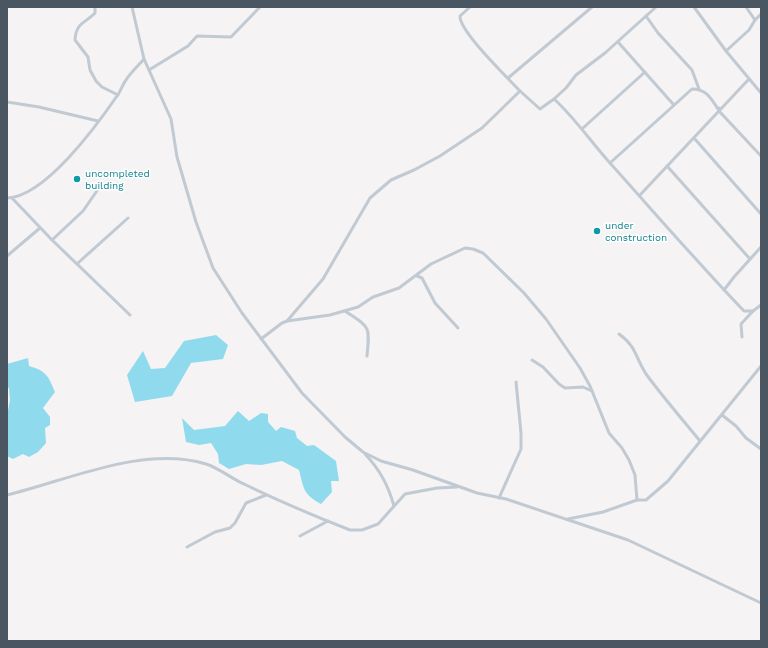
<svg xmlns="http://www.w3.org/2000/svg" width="768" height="648" viewBox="0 0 768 648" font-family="'Work Sans',sans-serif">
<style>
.water{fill:#90daee}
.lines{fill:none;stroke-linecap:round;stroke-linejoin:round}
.minor{stroke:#c1cad2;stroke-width:3}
.culture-dot{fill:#0f9aa8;stroke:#fff;stroke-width:1.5}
.labels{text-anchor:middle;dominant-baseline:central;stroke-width:3;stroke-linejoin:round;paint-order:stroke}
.culture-label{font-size:10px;fill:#0d838f;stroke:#fff;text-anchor:start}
</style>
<rect width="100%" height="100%" fill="#f5f3f3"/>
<g class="water">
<polygon points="216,335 228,345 223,359 191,363 172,396 135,402 127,375 143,351 151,369 165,368 184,341"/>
<path d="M28 358 29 366C46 371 48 375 55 392L43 408 50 417V425L45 428 46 443 38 452 29 457 23 454 13 459 7 456V416L10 400 9 388 7 387V364Z"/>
<path d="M238 411 249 421 261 413 268 414V422L276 431 281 427 295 431 297 438 307 446 314 445 336 461 339 481H331L332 492 321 504C303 494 304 489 299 470L282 461 261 465 246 464 229 469 219 463 218 454 211 443 199 445 186 442 182 418 194 430 225 426Z"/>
</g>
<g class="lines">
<g class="minor">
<path d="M95 7V13C86 23 76 22 75 40L88 57 90 70 96 81 102 87 118 95"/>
<polyline points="132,7 144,59 171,119 177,157 196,222 213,268 242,313 302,393 345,437 363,452 381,461 413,470 477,493 506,499 628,540 761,603"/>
<path d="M470 7 460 16C459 31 508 78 520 91"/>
<polyline points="694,7 726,51 761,93"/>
<polyline points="646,16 658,33 692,70 699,89"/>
<polyline points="755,20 761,14"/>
<polyline points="618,42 673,104"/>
<polyline points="726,51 749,30 755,20 746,7"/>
<polyline points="149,70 188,46 197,36 231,37 260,7"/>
<polyline points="508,78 592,7"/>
<polyline points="554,99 566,88 576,75 605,53 656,7"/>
<polyline points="7,102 39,107 98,121"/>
<polyline points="719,111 761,156"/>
<polyline points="583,128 645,72"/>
<polyline points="694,138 761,214"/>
<path d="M610 163 692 89C706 89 711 98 718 109L719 108"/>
<polyline points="667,166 750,259"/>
<polyline points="640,195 749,79"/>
<path d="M7 198C45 197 97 125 117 96 121 91 122 85 126 80 131 72 138 66 144 59"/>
<polyline points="12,198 52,240 130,315"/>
<polyline points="52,240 83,211 101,185"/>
<polyline points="7,256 40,228"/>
<polyline points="78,263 128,218"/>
<polyline points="417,276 422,278 435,303 458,328"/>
<polyline points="724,290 734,277 761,247"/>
<path d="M345 311C370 328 370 325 367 356"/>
<polyline points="753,311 761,305"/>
<path d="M287 321 323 279 370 198 391 180 414 170 440 156 482 128 520 91 540 109 554 99C575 118 591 142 610 163 654 212 698 263 744 311H753L741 324 742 337"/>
<path d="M619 334C637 347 635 357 646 374 663 397 682 419 700 441"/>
<polyline points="261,339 282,323 287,321 330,315 358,307 373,297 399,288 431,264 465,248 473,249 483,253 524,293 546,319 580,368 590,386 609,433 622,448 629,460 635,475 637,500"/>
<polyline points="532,360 543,367 559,384 565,388 583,387 592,391"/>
<polyline points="722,415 736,426 746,438 761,449"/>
<path d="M365 454C380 470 388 485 394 506"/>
<path d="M7 495C69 480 143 445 206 464 219 468 232 479 244 484 279 501 314 516 350 530H362L378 524 405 494 437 488 457 487"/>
<polyline points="499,498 521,449 521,433 516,382"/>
<polyline points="568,519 603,512 637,500 646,500 668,481 761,366"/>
<polyline points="300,536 328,521"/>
<polyline points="187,547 215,532 230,528 235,523 246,503 266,495"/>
</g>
</g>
<g class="culture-dot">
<circle cx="77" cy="179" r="4"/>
<circle cx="597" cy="231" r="4"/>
</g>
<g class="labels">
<g class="culture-label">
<text x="85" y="173">uncompleted<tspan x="85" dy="12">building</tspan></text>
<text x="605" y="225">under<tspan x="605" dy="12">construction</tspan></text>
</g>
</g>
<rect width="768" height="648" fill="none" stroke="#4a5661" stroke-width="16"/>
</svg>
